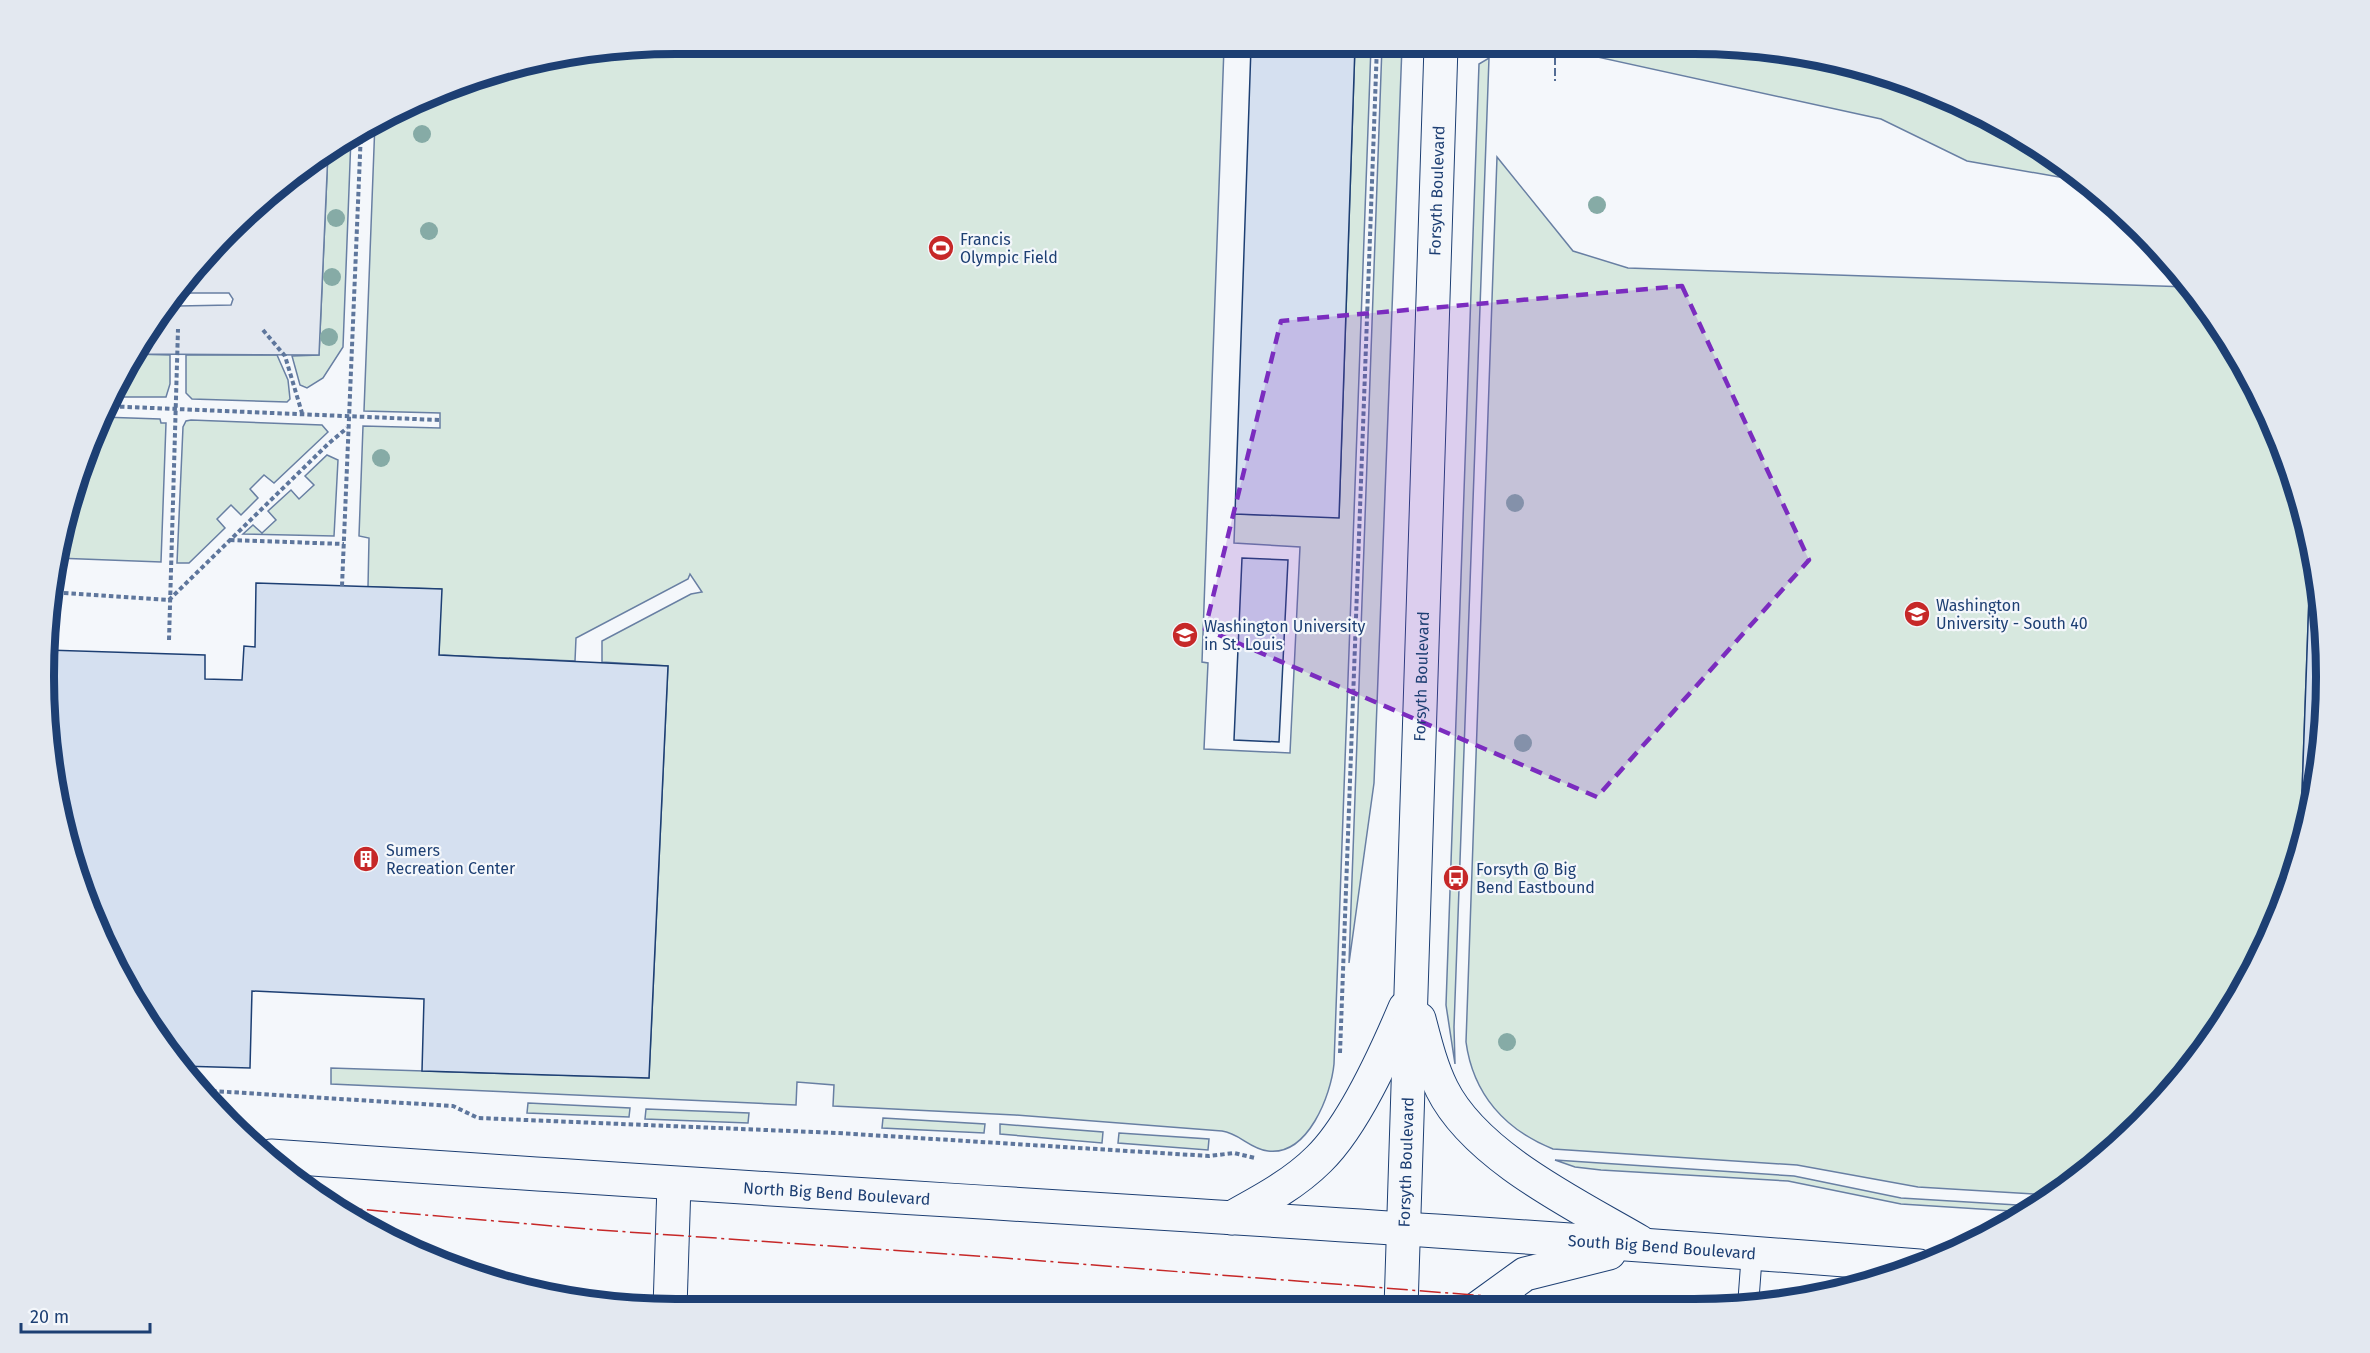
<svg xmlns="http://www.w3.org/2000/svg" width="2370" height="1353" viewBox="0 0 2370 1353" font-family="'Fira Sans',sans-serif">
<style>
.green{fill:#d7e8df;stroke:#687fa3;stroke-width:1.5}
.parking{fill:#e3e8f0;stroke:#687fa3;stroke-width:1.5}
.building{fill:#d5e0f0;stroke:#1d3f73;stroke-width:1.5}
.lines{fill:none;stroke-linecap:round;stroke-linejoin:round}
.lane-casing{stroke:#1d3f73;stroke-width:22}
.street-casing{stroke:#1d3f73;stroke-width:35}
.secondary-casing{stroke:#1d3f73;stroke-width:35}
.path{stroke:#5e769c;stroke-width:4;stroke-dasharray:4.5 3;stroke-linecap:butt}
.lane{stroke:#f4f7fb;stroke-width:20}
.street{stroke:#f4f7fb;stroke-width:33}
.secondary{stroke:#f4f7fb;stroke-width:33}
.fence{stroke:#1d3f73;stroke-width:1.5;stroke-dasharray:8 3;stroke-linecap:butt}
.power{stroke:#c62828;stroke-width:1.5;stroke-dasharray:21 4.5 3 4.5;stroke-linecap:butt}
.tree{fill:#86aba6}
.marked{fill:#7b2cbf;fill-opacity:0.2;stroke:#7b2cbf;stroke-width:4.5;stroke-dasharray:12 8;stroke-linejoin:round}
.labels{text-anchor:middle;dominant-baseline:central;stroke-width:4.5;stroke-linejoin:round;paint-order:stroke}
.street-label{font-size:16px;fill:#1d3f73;stroke:#f4f7fb}
.poi-label{font-size:16px;fill:#1d3f73;stroke:#f4f7fb;text-anchor:start}
.rim{fill:none;stroke:#1d3f73;stroke-width:8}
</style>
<rect width="100%" height="100%" fill="#f4f7fb"/>
<g class="green">
<polygon points="1579,45 1735,45 1897,77 2045,150 2082,181 1967,161 1881,119 1579,53"/>
<path d="M1355 46H1371L1334 1064C1331 1095 1308 1156 1268 1151 1250 1149 1239 1133 1222 1131L1015 1115 833 1106 834 1085 797 1082 796 1105 331 1084V1068L649 1078 668 666 602 662V641L691 594 702 592 690 574 688 579 576 638 575 661 439 655 441 589 368 587 369 538 359 536 363 426 440 428V413L364 411 375 122 396 109 473 77 594 49 1224 47 1202 662 1208 663 1204 749 1290 753 1300 547 1234 543 1235 514 1339 517Z"/>
<polygon points="1382,46 1402,46 1374,783 1349,963"/>
<polygon points="1489,58 1454,1027 1455,1064 1446,1005 1479,64"/>
<polygon points="351,137 343,347 323,378 307,388 300,385 292,356 319,355 328,152"/>
<path d="M1497 157 1573 251 1628 268 2189 287 2220 325 2278 434 2311 541 2300 848 2278 918 2220 1028 2141 1124 2049 1195 1918 1187 1797 1165 1553 1149C1505 1130 1473 1094 1466 1042Z"/>
<polygon points="133,354 170,355 170,384 166,397 109,397"/>
<polygon points="186,355 277,355 288,380 290,399 287,402 192,399 186,393"/>
<polygon points="101,417 160,419 161,423 166,423 161,562 56,558 65,512"/>
<polygon points="191,420 322,425 328,432 274,483 264,475 250,489 258,498 241,515 231,505 217,519 225,528 189,563 177,563 183,427 186,421"/>
<polygon points="327,455 338,460 334,536 243,534 253,525 262,533 276,520 268,511 291,490 299,499 314,485 305,476"/>
<polygon points="528,1103 630,1108 629,1117 527,1113"/>
<polygon points="646,1109 749,1113 748,1123 645,1119"/>
<polygon points="883,1118 985,1124 984,1133 882,1128"/>
<polygon points="1000,1124 1103,1132 1102,1143 1000,1134"/>
<polygon points="1119,1133 1209,1139 1208,1150 1118,1143"/>
<polygon points="1555,1160 1794,1176 1901,1198 2035,1206 2027,1212 1901,1204 1788,1181 1601,1170 1575,1167"/>
</g>
<polygon class="parking" points="328,152 319,355 133,354 150,325 173,297 174,303 178,306 231,305 233,299 229,293 177,293 229,229 291,174"/>
<g class="building">
<polygon points="1355,46 1339,518 1235,514 1251,47"/>
<polygon points="2311,541 2314,553 2326,676 2314,800 2300,848"/>
<polygon points="1242,558 1288,560 1279,742 1234,740"/>
<polygon points="256,583 442,589 439,655 668,666 649,1078 422,1071 424,999 252,991 250,1068 180,1066 128,993 92,918 56,800 45,718 47,650 205,655 205,679 242,680 244,646 255,647"/>
</g>
<g class="lines">
<g class="lane-casing">
<polyline id="lane" points="1748,1306 1752,1252"/>
</g>
<g class="street-casing">
<polyline id="street" points="670,1308 674,1184"/>
</g>
<g class="secondary-casing">
<g id="secondary">
<path d="M1419 1019C1425 1042 1431 1067 1442 1089 1476 1157 1577 1205 1640 1242"/>
<path id="s1" d="M271 1156C820 1195 1370 1222 1919 1266"/>
<path d="M1231 1218C1262 1201 1294 1184 1319 1159 1354 1125 1386 1053 1405 1008"/>
<path id="s2" d="M1401 1308 1441 46"/>
<polyline points="1478,1308 1525,1274 1609,1253"/>
</g>
</g>
<g class="path">
<polyline points="263,330 285,356 302,413"/>
<polyline points="105,406 439,420"/>
<polyline points="230,540 344,544"/>
<polyline points="342,586 361,131"/>
<polyline points="49,592 169,600 328,444 347,428"/>
<polyline points="169,640 178,329"/>
<polyline points="1340,1053 1377,46"/>
<polyline points="197,1090 453,1106 478,1118 837,1133 1209,1156 1234,1153 1255,1158"/>
</g>
<use href="#lane" class="lane"/>
<use href="#street" class="street"/>
<use href="#secondary" class="secondary"/>
<polyline class="fence" points="1555,46 1555,81"/>
<polyline class="power" points="334,1207 599,1230 1005,1258 1638,1308"/>
</g>
<g class="tree">
<circle cx="422" cy="134" r="9"/>
<circle cx="1597" cy="205" r="9"/>
<circle cx="336" cy="218" r="9"/>
<circle cx="429" cy="231" r="9"/>
<circle cx="332" cy="277" r="9"/>
<circle cx="329" cy="337" r="9"/>
<circle cx="381" cy="458" r="9"/>
<circle cx="1515" cy="503" r="9"/>
<circle cx="1523" cy="743" r="9"/>
<circle cx="1507" cy="1042" r="9"/>
</g>
<path class="marked" d="M1682 286 1809 560 1597 797 1205 629 1281 321Z"/>
<defs>
<g id="stadium-disc" transform="scale(1.35)"><circle r="9.5" fill="#c62828" stroke="#f4f7fb"/><path d="M0-5a6.5 5 0 1 0 0 10a6.5 5 0 1 0 0-10ZM-3.5-1.8h7v3.6h-7Z" fill="#fff"/></g>
<g id="university-disc" transform="scale(1.35)"><circle r="9.5" fill="#c62828" stroke="#f4f7fb"/><path d="M0-5L7-2L0 1L-7-2ZM-4 1L0 2.5L4 1V4Q0 6-4 4Z" fill="#fff"/></g>
<g id="building-disc" transform="scale(1.35)"><circle r="9.5" fill="#c62828" stroke="#f4f7fb"/><path d="M-4-6H4V6H1V3H-1V6H-4ZM-2.5-4.3h1.7v1.8h-1.7ZM.8-4.3h1.7v1.8H.8ZM-2.5-1h1.7V.8h-1.7ZM.8-1h1.7V.8H.8Z" fill="#fff"/></g>
<g id="bus-disc" transform="scale(1.35)"><circle r="9.5" fill="#c62828" stroke="#f4f7fb"/><path d="M-5-6H5V4H4V6H2V4H-2V6H-4V4H-5ZM-3.5-4V0h7V-4ZM-3.5 1.2v1.5H-2V1.2ZM2 1.2v1.5H3.5V1.2Z" fill="#fff"/></g>
</defs>
<g fill-rule="evenodd">
<use href="#stadium-disc" x="941" y="248"/>
<use href="#university-disc" x="1917" y="614"/>
<use href="#university-disc" x="1185" y="635"/>
<use href="#building-disc" x="366" y="859"/>
<use href="#bus-disc" x="1456" y="878"/>
</g>
<g class="labels">
<g class="street-label">
<text stroke="none"><textPath href="#s2" startOffset="1118">Forsyth Boulevard</textPath></text>
<text stroke="none"><textPath href="#s2" startOffset="632">Forsyth Boulevard</textPath></text>
<text stroke="none"><textPath href="#s2" startOffset="146">Forsyth Boulevard</textPath></text>
<text stroke="none"><textPath href="#s1" startOffset="567">North Big Bend Boulevard</textPath></text>
<text stroke="none"><textPath href="#s1" startOffset="1394">South Big Bend Boulevard</textPath></text>
</g>
<g class="poi-label">
<text x="960" y="239">Francis<tspan x="960" dy="18">Olympic Field</tspan></text>
<text x="1936" y="605">Washington<tspan x="1936" dy="18">University - South 40</tspan></text>
<text x="1204" y="626">Washington University<tspan x="1204" dy="18">in St. Louis</tspan></text>
<text x="386" y="850">Sumers<tspan x="386" dy="18">Recreation Center</tspan></text>
<text x="1476" y="869">Forsyth @ Big<tspan x="1476" dy="18">Bend Eastbound</tspan></text>
</g>
</g>
<path d="M0 0H2370V1353H0ZM676 54H1694A622 622 0 0 1 2316 676V677A622 622 0 0 1 1694 1299H676A622 622 0 0 1 54 677V676A622 622 0 0 1 676 54Z" fill="#e3e8f0" fill-rule="evenodd"/>
<path class="rim" d="M676 54H1694A622 622 0 0 1 2316 676V677A622 622 0 0 1 1694 1299H676A622 622 0 0 1 54 677V676A622 622 0 0 1 676 54Z"/>
<path d="M21 1323v9h129v-9" fill="none" stroke="#1d3f73" stroke-width="3"/>
<text x="30" y="1323" font-size="18" fill="#1d3f73" stroke="#f4f7fb" stroke-width="4.5" paint-order="stroke">20 m</text>
</svg>
